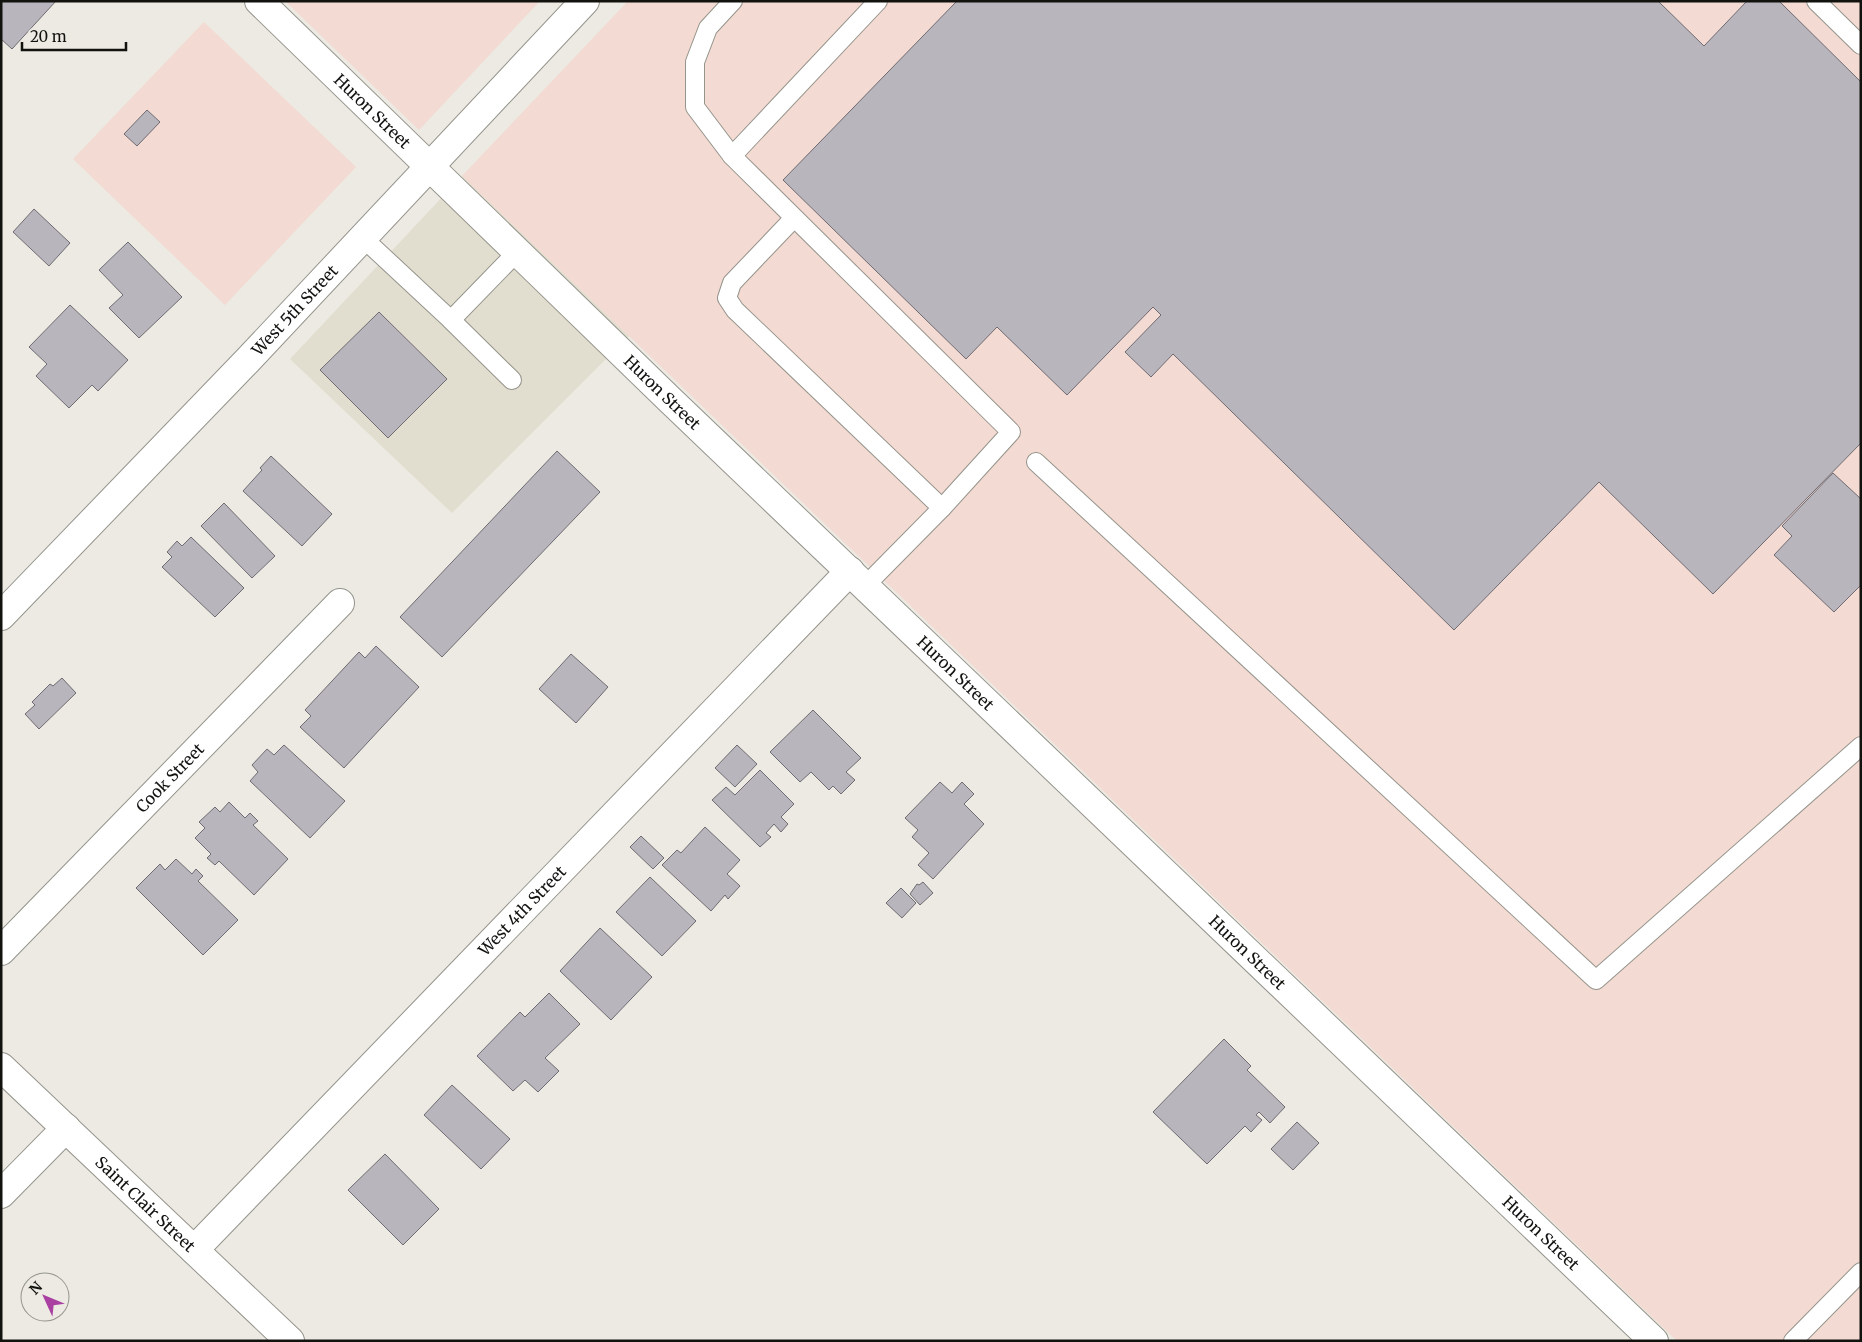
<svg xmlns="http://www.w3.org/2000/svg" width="1862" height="1342" viewBox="0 0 1862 1342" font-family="Merriweather,serif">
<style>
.built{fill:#e1decf}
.industrial{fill:#f3dad2}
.building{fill:#b8b5bc;stroke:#6f6b72}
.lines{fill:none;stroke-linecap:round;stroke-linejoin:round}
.service-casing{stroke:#95948c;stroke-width:20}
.minor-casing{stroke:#95948c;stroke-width:30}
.tertiary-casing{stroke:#95948c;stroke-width:30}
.service{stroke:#fff;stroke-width:18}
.minor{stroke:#fff;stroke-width:28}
.tertiary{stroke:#fff;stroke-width:28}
.labels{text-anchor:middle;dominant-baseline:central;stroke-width:4;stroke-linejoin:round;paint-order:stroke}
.street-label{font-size:16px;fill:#12120f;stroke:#eceae2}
</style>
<rect width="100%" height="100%" fill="#eceae2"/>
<polygon class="built" points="462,176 629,336 452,513 290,359"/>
<g class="industrial">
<polygon points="285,1 540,1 419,130"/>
<polygon points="628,1 1861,1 1861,1341 1677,1341 462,176"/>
<polygon points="204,22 356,167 225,305 73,159"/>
</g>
<g class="building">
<polygon points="1,1 56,1 12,49 1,39"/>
<polygon points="957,1 1658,1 1704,46 1747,1 1779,1 1861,82 1861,443 1713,594 1599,482 1454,630 1173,354 1151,377 1125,352 1161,315 1153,307 1067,395 997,327 966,359 783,180"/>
<polygon points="147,110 160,122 137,146 124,134"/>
<polygon points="34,209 70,243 49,266 13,232"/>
<polygon points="128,242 182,297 139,338 109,308 123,295 99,270"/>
<polygon points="70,305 128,360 98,391 92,385 69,408 36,376 47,364 29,347"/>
<polygon points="379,312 447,379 388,438 320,370"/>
<polygon points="557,451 600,492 442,657 400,617"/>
<polygon points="271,456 332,514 302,546 243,491 262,470 260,468"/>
<polygon points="1833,473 1861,499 1861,585 1834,612 1774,555 1792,536 1782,526"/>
<polygon points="224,503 275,556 252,578 201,526"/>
<polygon points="191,537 244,588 215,617 162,567 172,557 167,552 177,541 182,546"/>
<polygon points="376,646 419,687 344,768 300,727 311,716 305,710 359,652 365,658"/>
<polygon points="571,654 608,687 576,723 539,689"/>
<polygon points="62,678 76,693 39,729 25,714 35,705 32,702 50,684 53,686"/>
<polygon points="813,710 861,758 846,772 855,780 841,794 833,786 829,790 811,772 800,782 770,752"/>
<polygon points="284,745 345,801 310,838 250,781 258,772 252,765 267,749 274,755"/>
<polygon points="737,745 757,764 735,787 715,768"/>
<polygon points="760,770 794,804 781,817 788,824 781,832 774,824 766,833 771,837 760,847 712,800 726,787 735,795"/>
<polygon points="940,782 952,793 962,782 974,794 964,804 984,824 933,879 918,865 929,853 912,837 918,830 905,818"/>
<polygon points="229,802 245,818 250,813 258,821 253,825 288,859 254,895 219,861 215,865 207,858 211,854 195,838 205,828 199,822 215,807 220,812"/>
<polygon points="705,827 740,860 727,874 740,886 728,899 725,895 711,911 662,865 677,850 681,853"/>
<polygon points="641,836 664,858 653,869 630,847"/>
<polygon points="176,859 192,874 196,869 203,876 198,881 238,920 203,955 136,888 160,864 165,870"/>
<polygon points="650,877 696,921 662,956 616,912"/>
<polygon points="923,882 933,893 920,905 910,894 917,884 919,885"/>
<polygon points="901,888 916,903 902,918 886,903"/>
<polygon points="600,928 652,977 611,1020 560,971"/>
<polygon points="549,993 580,1024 545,1058 559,1071 538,1092 525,1080 513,1091 477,1056 520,1012 525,1017"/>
<polygon points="1224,1039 1251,1066 1247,1070 1285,1107 1270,1123 1259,1112 1256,1115 1262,1120 1251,1132 1245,1126 1207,1164 1153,1112"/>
<polygon points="452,1085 510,1139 481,1169 424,1115"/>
<polygon points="1297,1122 1319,1143 1293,1170 1271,1149"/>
<polygon points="385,1154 439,1209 403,1245 348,1190"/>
</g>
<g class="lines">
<g class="service-casing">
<g id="service">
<polyline points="733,1 708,28 695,62 695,107 732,156 1011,432 942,508 865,586"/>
<polyline points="1816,1 1861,45"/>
<polyline points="732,156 878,1"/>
<polyline points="794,218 732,283 727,298 735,310 942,508"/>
<polyline points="363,238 451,320 517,252"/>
<polyline points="451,320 512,380"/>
<polyline points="1036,462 1596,980 1861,746"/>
<polyline points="1793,1341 1861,1272"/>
</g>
</g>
<g class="minor-casing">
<g id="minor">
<path id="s1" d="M259 1 668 398 1654 1341"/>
<path id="s2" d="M1 951 340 603"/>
<path id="s3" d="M1 1067 290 1341"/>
<polyline points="1,1194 66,1128"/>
<path id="s4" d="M194 1250 850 571"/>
</g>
</g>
<g class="tertiary-casing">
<g id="tertiary">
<path id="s5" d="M1 616 247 361 585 1"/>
</g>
</g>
<use href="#service" class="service"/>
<use href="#minor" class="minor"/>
<use href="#tertiary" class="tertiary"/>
</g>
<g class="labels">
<g class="street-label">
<text stroke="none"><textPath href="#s1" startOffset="158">Huron Street</textPath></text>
<text stroke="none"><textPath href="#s5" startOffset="424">West 5th Street</textPath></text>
<text stroke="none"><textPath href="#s1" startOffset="562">Huron Street</textPath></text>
<text stroke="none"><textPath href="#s1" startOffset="968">Huron Street</textPath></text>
<text stroke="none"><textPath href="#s2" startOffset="242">Cook Street</textPath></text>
<text stroke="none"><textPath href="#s4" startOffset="472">West 4th Street</textPath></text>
<text stroke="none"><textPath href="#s1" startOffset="1372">Huron Street</textPath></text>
<text stroke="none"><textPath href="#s3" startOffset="199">Saint Clair Street</textPath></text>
<text stroke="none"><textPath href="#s1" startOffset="1778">Huron Street</textPath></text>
</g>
</g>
<rect width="1862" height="1342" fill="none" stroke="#12120f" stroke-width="5"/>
<g transform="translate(45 1297) rotate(314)"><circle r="24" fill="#eceae2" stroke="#95948e"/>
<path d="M0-4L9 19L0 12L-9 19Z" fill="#aa41a2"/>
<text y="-8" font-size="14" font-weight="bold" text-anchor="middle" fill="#12120f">N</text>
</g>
<path d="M22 42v8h104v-8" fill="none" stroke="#12120f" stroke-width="2.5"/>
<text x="30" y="42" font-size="15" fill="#12120f" stroke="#eceae2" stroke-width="4" paint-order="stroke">20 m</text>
</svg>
